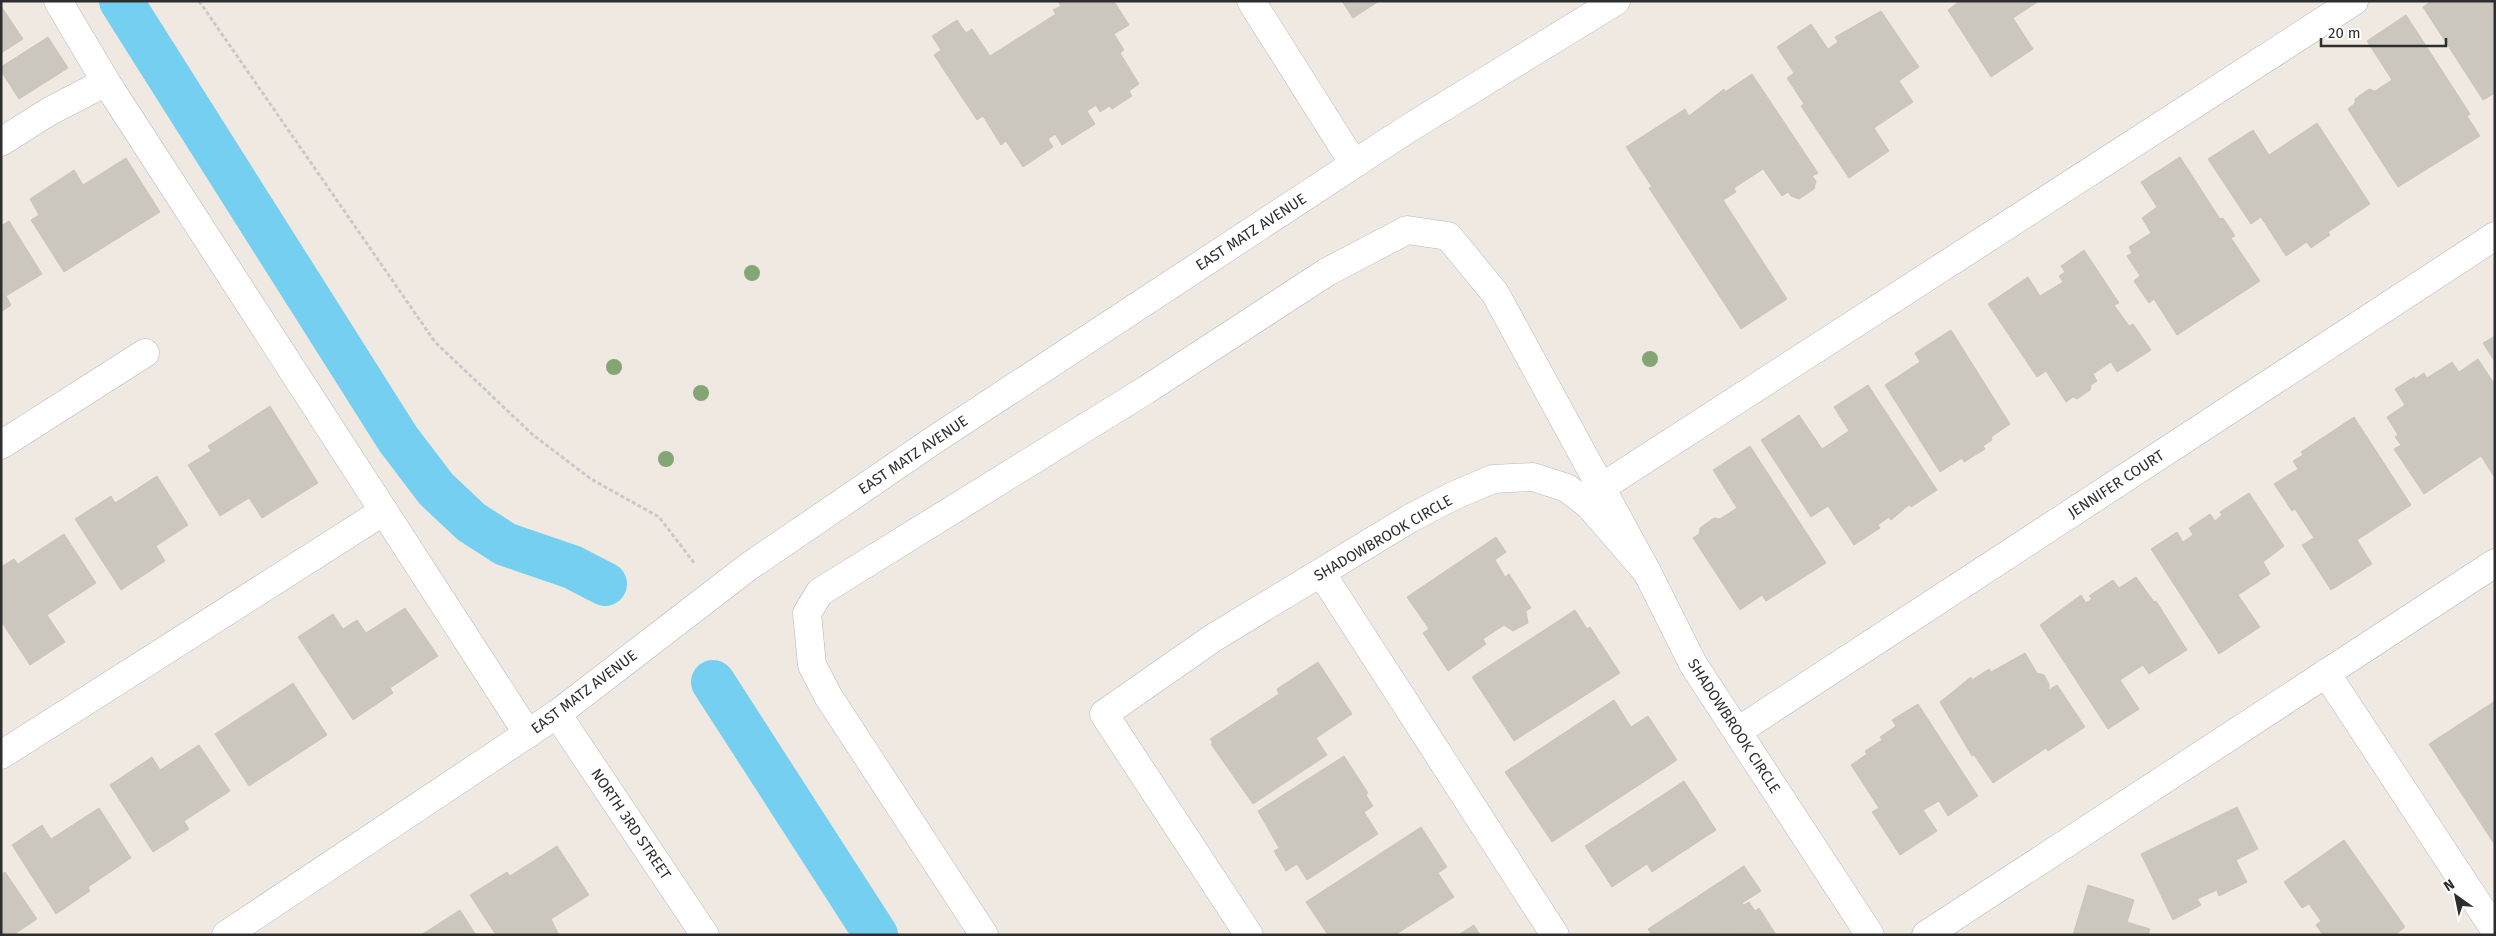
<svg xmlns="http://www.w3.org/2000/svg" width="2496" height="936" viewBox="0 0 2496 936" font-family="'Fira Sans',sans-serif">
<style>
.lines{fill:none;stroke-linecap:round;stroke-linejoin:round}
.canal{stroke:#75cff0;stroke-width:44}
.building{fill:#cbc7bf;stroke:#cbc5ba}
.minor-casing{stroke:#b4b7c1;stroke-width:29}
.path{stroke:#c9c9c9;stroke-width:3;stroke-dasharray:4 2.5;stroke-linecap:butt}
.minor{stroke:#fff;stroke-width:28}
.tree{fill:#84a574}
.labels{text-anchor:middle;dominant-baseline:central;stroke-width:4;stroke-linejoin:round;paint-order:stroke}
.street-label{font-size:15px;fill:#2e2e2e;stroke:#fff}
</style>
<rect width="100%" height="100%" fill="#efe9e1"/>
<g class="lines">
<g class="canal">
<polyline points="121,1 398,439 436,489 471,522 505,544 572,567 605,584"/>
<polyline points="713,682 876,935"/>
</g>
</g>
<g class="building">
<polygon points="1058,1 1114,1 1129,25 1114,34 1124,50 1120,53 1139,84 1129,91 1132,96 1112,109 1109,106 1100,112 1096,105 1087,111 1095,124 1062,145 1055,134 1048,139 1053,147 1023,167 1006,141 1001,145 983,116 977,120 934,55 941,50 932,36 957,20 966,33 972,29 990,56 1056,14 1053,10 1061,6"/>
<polygon points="1342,1 1379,1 1353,18"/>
<polygon points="2039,1 2013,18 2033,49 1991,77 1948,10 1960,1"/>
<polygon points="2431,1 2495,1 2495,93 2483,100 2423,7"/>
<polygon points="1,6 23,39 1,53"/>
<polygon points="1881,11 1919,67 1899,81 1913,102 1874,128 1889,151 1849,178 1801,106 1804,104 1787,78 1794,73 1777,47 1811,24 1828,49 1838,42 1835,37"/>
<polygon points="2406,15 2470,114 2467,116 2480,136 2398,187 2348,109 2355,103 2355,99 2369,89 2375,91 2392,80 2367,41"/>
<polygon points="48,37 68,68 19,99 1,71 1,67"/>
<polygon points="1752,74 1818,173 1812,176 1816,181 1814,189 1799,199 1791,196 1788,192 1782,196 1763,169 1734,188 1736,192 1723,200 1787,299 1741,329 1649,188 1652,187 1626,147 1685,109 1689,116 1724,89 1725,92"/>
<polygon points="2317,123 2370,204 2328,232 2330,235 2311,248 2307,242 2286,256 2261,217 2251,224 2208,159 2253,130 2269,155"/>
<polygon points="2180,157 2220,219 2223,218 2235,236 2231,238 2260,281 2177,335 2154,299 2149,303 2134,281 2140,276 2127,256 2132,253 2129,247 2151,233 2142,218 2157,207 2141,182"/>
<polygon points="126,158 160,212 64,272 31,220 39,215 30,199 74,170 83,185"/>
<polygon points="9,221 42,274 6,296 11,305 1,312 1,226"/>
<polygon points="2084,250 2119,303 2114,305 2129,326 2133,324 2151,350 2117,372 2111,362 2093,374 2097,381 2091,385 2090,390 2077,399 2073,397 2066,402 2046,371 2037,377 1988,304 2028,277 2040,296 2063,282 2059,276 2065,272 2061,266"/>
<polygon points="1951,330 2010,424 1991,437 1992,440 1983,446 1985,449 1964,462 1962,458 1940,472 1885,385 1920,362 1915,353"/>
<polygon points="2495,336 2495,362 2483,343"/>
<polygon points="2478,359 2495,385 2495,478 2481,456 2424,494 2394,449 2401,445 2395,437 2398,435 2387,417 2405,405 2395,389 2414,377 2415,379 2424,373 2427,378 2452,362 2459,372"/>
<polygon points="1868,385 1937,490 1911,507 1909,505 1891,520 1889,517 1878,525 1880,528 1854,545 1828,506 1811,517 1761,440 1799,415 1822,449 1849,431 1834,407"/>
<polygon points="270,406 318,483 262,518 249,498 220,516 188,465 211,451 208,446"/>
<polygon points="2354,417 2411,505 2357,540 2372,564 2331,590 2302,545 2314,538 2295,509 2292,511 2274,484 2298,469 2293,461 2303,455 2301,452"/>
<polygon points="1750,446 1826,563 1766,601 1762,595 1740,610 1693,538 1699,534 1700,528 1714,518 1720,519 1737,508 1713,470"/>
<polygon points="157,476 188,525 156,546 165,561 121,590 75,519 111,496 115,503"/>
<polygon points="2249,493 2284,546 2263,562 2270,574 2238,595 2260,627 2219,654 2151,549 2177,532 2183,542 2193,535 2189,528 2210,514 2215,521 2222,515 2220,512"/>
<polygon points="64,534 96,583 47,615 65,642 30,665 1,621 1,567 14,559 18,564"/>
<polygon points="1496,537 1506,552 1495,560 1505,577 1509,574 1531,608 1526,611 1528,623 1513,631 1504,625 1483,639 1486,644 1448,671 1423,633 1429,629 1407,597"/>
<polygon points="2136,577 2154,602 2156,601 2187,650 2149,674 2143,665 2120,680 2139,709 2108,729 2040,625 2081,595 2086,603 2092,599 2089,596 2113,580 2119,588"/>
<polygon points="405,608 438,656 390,688 393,693 353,720 298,637 333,614 343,629 357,620 366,633"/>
<polygon points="1575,610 1587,629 1590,627 1620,673 1514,741 1472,677"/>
<polygon points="2025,653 2037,673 2044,675 2049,684 2049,690 2057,685 2085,727 2048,751 2046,748 1993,783 1974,755 1972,756 1940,702 1971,677 1972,680 1989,669 1991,672"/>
<polygon points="1318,662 1352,714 1316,738 1327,755 1253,804 1211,744 1213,743 1210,739 1279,694 1277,689"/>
<polygon points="293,683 327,735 249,786 215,734"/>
<polygon points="1614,700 1631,727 1648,716 1677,760 1552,842 1505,772"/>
<polygon points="2495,701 2495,845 2429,744"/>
<polygon points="1918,704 1978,796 1948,816 1939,801 1923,810 1937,831 1900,855 1872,812 1879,808 1851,765 1867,754 1865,751 1882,740 1880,737 1896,726 1892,720"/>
<polygon points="199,745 230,791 184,821 189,829 153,852 110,785 152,757 160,770"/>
<polygon points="1344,756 1368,793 1366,795 1373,806 1364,812 1378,834 1307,880 1297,864 1286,871 1274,851 1279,848 1258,811"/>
<polygon points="1684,781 1716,830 1652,872 1647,864 1612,887 1585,846"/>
<polygon points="2237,807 2258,849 2236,860 2247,882 2219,896 2217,890 2197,899 2201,905 2173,920 2141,854"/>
<polygon points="99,808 131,858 88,887 90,891 56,914 12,845 42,825 51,839"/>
<polygon points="1421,827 1447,867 1438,873 1454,897 1395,935 1328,935 1306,902"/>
<polygon points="2344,840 2405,927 2395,935 2323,935 2316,925 2321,921 2309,904 2302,908 2284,882"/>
<polygon points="557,846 589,895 551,919 559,935 496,935 470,895 507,872 510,876"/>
<polygon points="1744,866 1761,891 1742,903 1744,905 1749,902 1755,911 1759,908 1775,933 1652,935 1648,929"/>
<polygon points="5,872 37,919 13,935 1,935 1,875"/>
<polygon points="2088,885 2134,900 2127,922 2150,929 2148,935 2073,935"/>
<polygon points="460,910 476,935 421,935"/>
<polygon points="1474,925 1480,935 1458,935"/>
</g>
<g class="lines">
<g class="minor-casing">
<g id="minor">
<polyline points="58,1 106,82 528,734"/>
<polyline points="1251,1 1354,164"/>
<polyline points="1,142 50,111 106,82"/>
<polyline points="1,445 145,353"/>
<polyline points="1585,498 2354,1"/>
<polyline points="1322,574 1555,935"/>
<polyline points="2326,673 2495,930"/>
<polyline points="557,714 705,935"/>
<polyline points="1738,731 2495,236"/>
<polyline points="1,755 384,511"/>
<polyline points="226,935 557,714 748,567 934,440 1406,130 1616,1"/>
<polyline points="984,935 828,696 812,665 807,613 820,592 1146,390 1327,272 1407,230 1448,236 1495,293 1647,572"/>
<polyline points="1249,935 1104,714 1213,638 1409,519 1453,496 1493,479 1533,477 1567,488 1590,506 1647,572 1693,664 1870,935"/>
<polyline points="1926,935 2495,563"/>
</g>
</g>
<polyline class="path" points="199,1 435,342 533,435 591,479 659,517 695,564"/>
<use href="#minor" class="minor"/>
</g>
<g class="tree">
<circle cx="752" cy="273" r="8"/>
<circle cx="1650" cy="359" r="8"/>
<circle cx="614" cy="367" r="8"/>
<circle cx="701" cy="393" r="8"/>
<circle cx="666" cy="459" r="8"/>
</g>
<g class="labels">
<g class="street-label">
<text transform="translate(1251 232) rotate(-33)">EAST MATZ AVENUE</text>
<text transform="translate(913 455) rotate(-34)">EAST MATZ AVENUE</text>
<text transform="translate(2116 484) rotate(-33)">JENNIFER COURT</text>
<text transform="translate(1383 538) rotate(-30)">SHADOWBROOK CIRCLE</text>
<text transform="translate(584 692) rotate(-37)">EAST MATZ AVENUE</text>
<text transform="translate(1734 726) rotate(57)">SHADOWBROOK CIRCLE</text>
<text transform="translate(631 824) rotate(56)">NORTH 3RD STREET</text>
</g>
</g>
<rect width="2496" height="936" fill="none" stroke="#2e2e2e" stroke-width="5"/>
<g transform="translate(2456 896) rotate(327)" stroke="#ffffff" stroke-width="4" paint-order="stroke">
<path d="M0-4L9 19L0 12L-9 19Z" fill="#2e2e2e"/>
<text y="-8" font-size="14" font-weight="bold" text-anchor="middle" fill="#2e2e2e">N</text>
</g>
<path d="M2321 38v8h125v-8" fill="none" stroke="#2e2e2e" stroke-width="2.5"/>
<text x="2328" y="38" font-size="15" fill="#2e2e2e" stroke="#ffffff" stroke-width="4" paint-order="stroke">20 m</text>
</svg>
